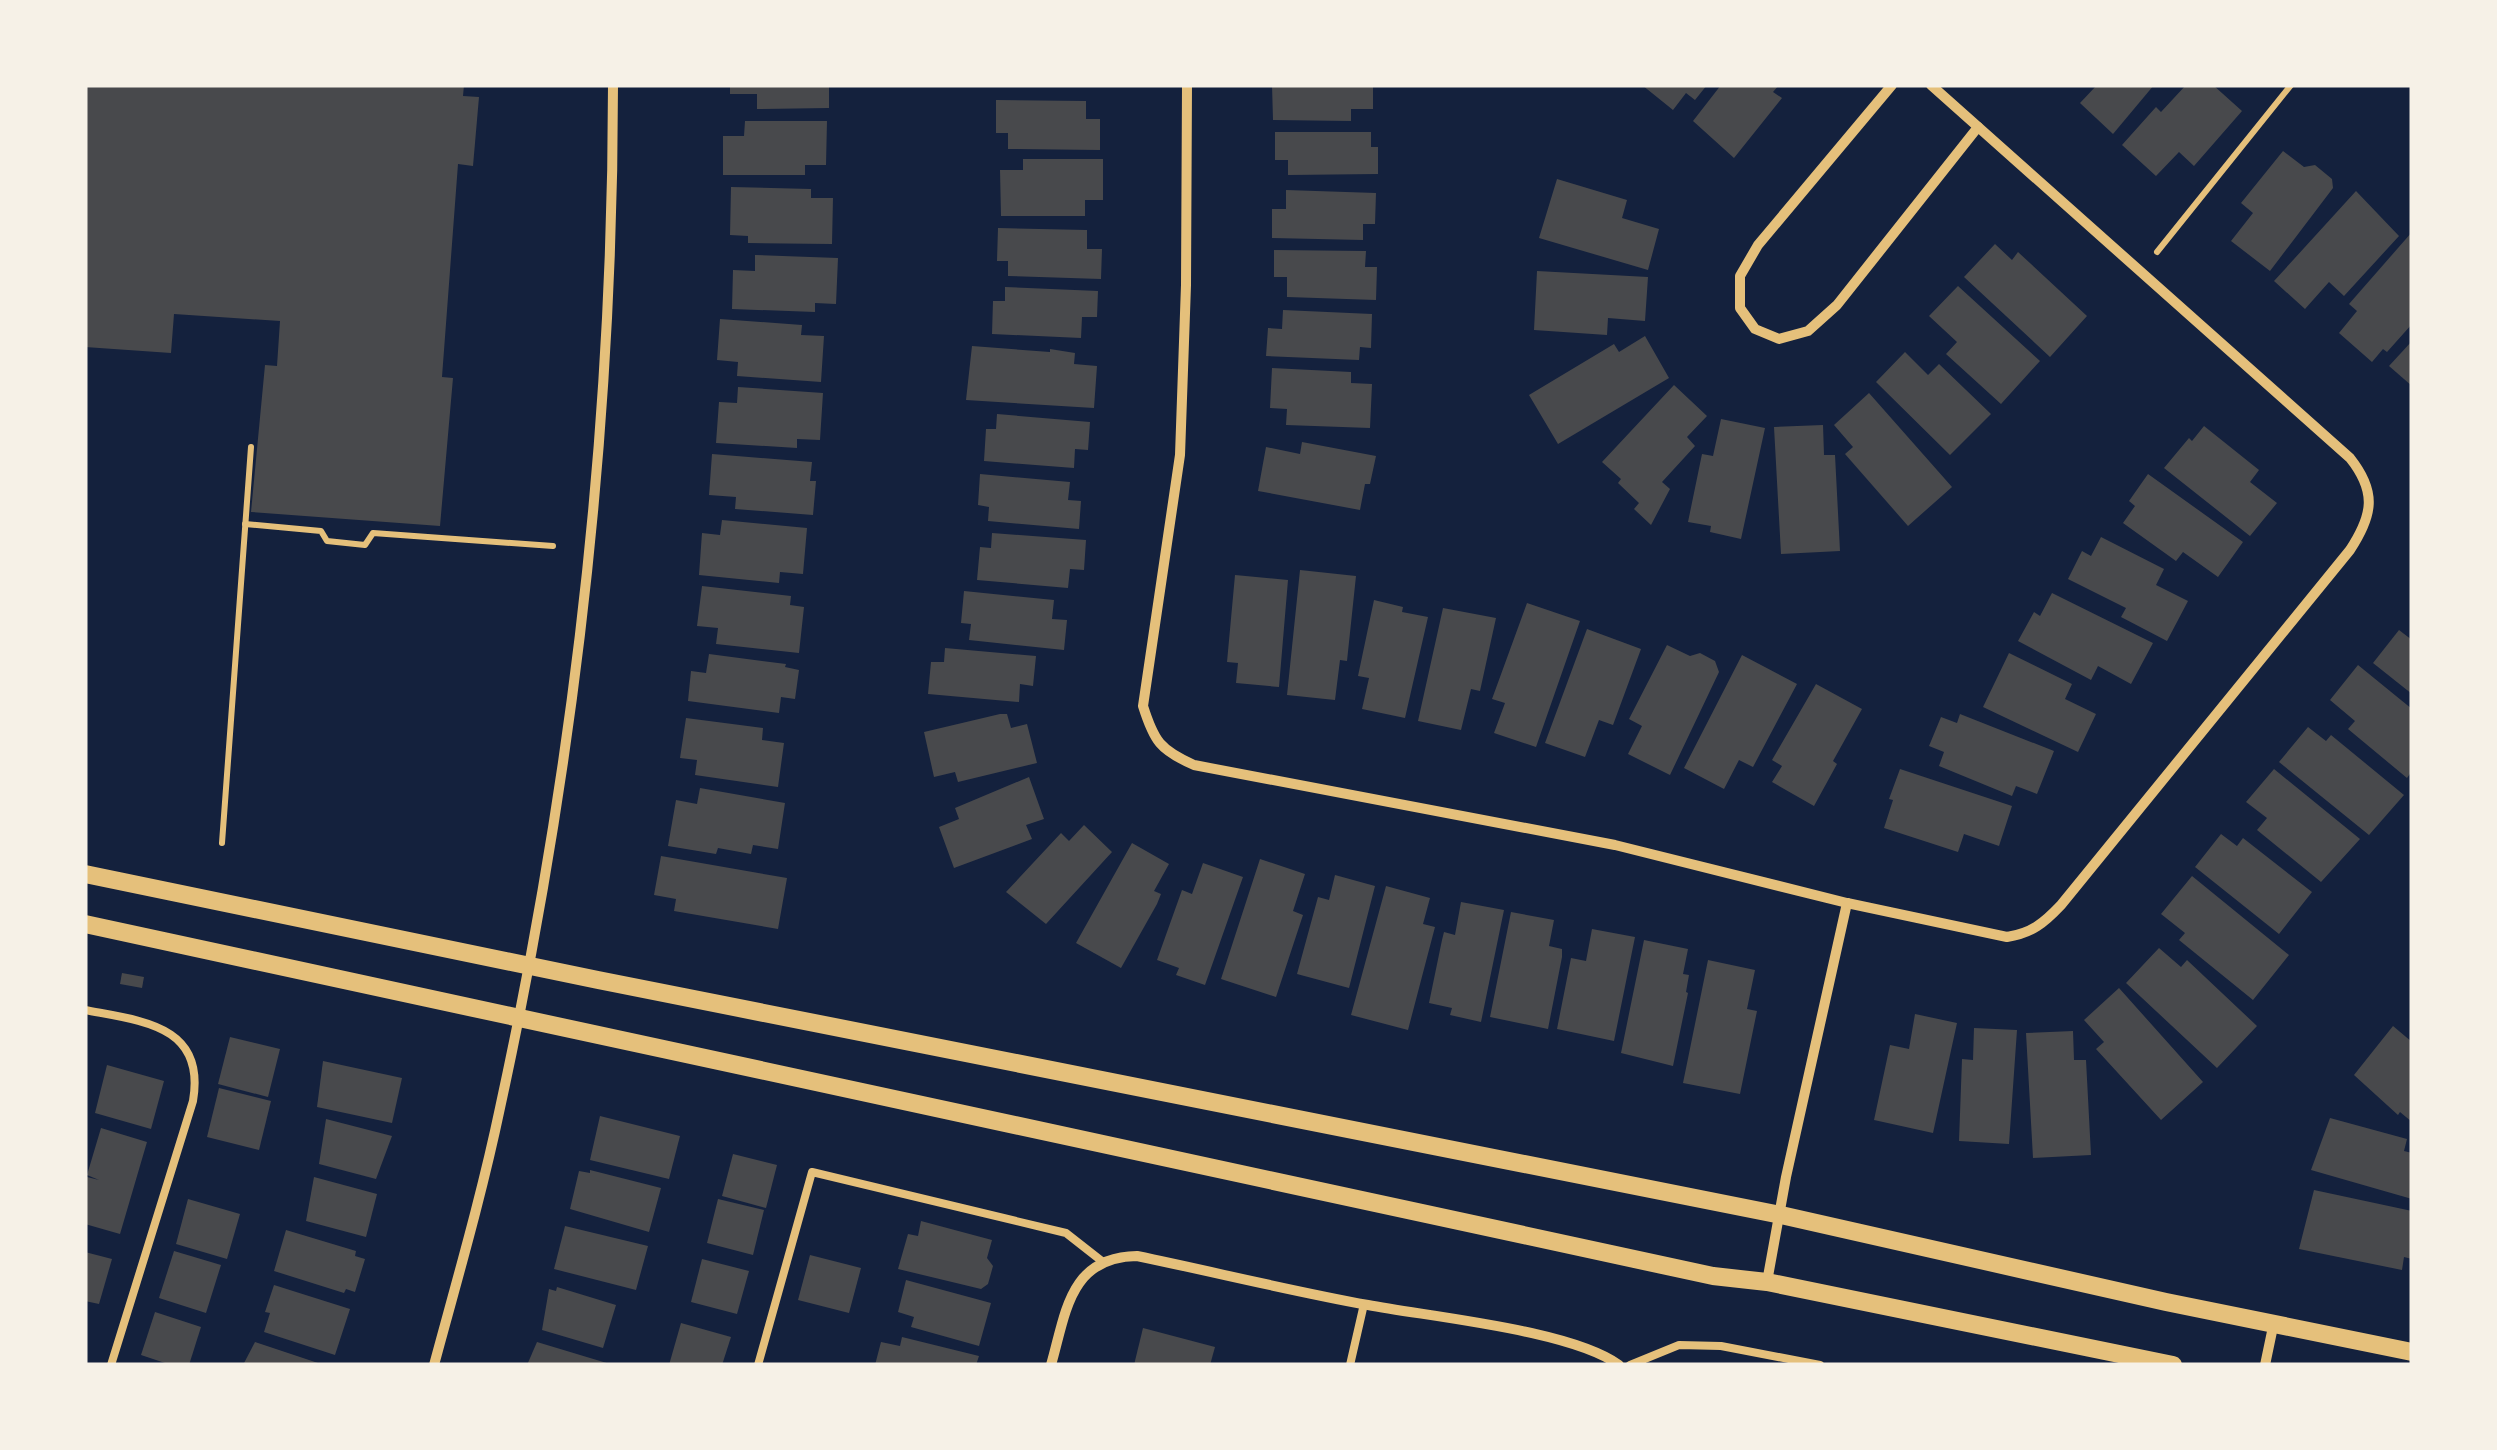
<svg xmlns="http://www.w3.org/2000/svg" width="2497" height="1450" viewBox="0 0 2497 1450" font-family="'Golos Text',sans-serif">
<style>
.building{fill:#48494c}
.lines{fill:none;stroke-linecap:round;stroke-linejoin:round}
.path{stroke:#e5c07b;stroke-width:6}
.service{stroke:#e5c07b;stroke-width:8}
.minor{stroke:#e5c07b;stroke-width:10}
.tertiary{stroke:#e5c07b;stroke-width:18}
</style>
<rect width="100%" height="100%" fill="#14213d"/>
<g class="building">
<polygon points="85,85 464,85 463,96 479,97 473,166 458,164 442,377 453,378 440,526 251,512 265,365 277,366 280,321 174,314 171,353 85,347"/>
<polygon points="730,85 829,85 829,108 757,109 757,94 730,94"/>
<polygon points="1272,85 1373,85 1373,109 1351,109 1351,121 1273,120"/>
<polygon points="1642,85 1707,85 1695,100 1686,93 1673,110"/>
<polygon points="1721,85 1779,85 1773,92 1782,98 1734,158 1693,121"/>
<polygon points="2097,85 2154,85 2113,134 2080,103"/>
<polygon points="2186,85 2213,85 2242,111 2194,166 2179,152 2156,176 2122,145 2156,107 2161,112"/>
<polygon points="996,100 1086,101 1086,119 1100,119 1100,150 1008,149 1008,133 996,133"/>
<polygon points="745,121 827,121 826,165 805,165 805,175 723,175 723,136 744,136"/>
<polygon points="1275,132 1371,132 1371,147 1378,147 1378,174 1288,175 1288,160 1275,160"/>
<polygon points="2283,151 2304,167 2315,165 2332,179 2333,188 2270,271 2231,241 2253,213 2241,203"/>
<polygon points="1023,159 1103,159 1103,200 1085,200 1085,216 1001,216 1000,170 1023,170"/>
<polygon points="1557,179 1627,200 1622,218 1659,229 1648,270 1539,238"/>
<polygon points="731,187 811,189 811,198 833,198 832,244 748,243 748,236 730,235"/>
<polygon points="1286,190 1376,193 1375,224 1363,224 1363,240 1272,238 1272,209 1286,209"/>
<polygon points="2356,191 2399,236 2344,296 2329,282 2305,309 2274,281"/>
<polygon points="998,228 1087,230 1087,249 1102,249 1101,279 1008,276 1008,261 997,261"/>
<polygon points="2412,232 2412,324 2387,352 2383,349 2372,362 2339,333 2357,311 2349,304"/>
<polygon points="1995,244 2012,260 2018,252 2087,316 2050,357 1964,277"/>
<polygon points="1274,250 1366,251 1365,267 1377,267 1376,300 1287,297 1287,277 1274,277"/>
<polygon points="755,255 838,258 836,304 815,303 815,312 732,309 733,270 755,271"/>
<polygon points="1537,271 1648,277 1645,321 1608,318 1607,335 1534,330"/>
<polygon points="1958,286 2040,361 2001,404 1946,354 1957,342 1929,316"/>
<polygon points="1005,287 1098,291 1097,317 1082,317 1081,338 992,334 993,301 1005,301"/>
<polygon points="1283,310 1372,314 1371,348 1360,347 1359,360 1266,356 1268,328 1282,329"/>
<polygon points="720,319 802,325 801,335 824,336 821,382 737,376 738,362 717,360"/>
<polygon points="1645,336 1669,378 1558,444 1529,395 1614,344 1619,352"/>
<polygon points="2412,341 2412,386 2389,366"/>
<polygon points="972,346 1050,352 1050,349 1075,353 1074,364 1097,366 1094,408 966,400"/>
<polygon points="1905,352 1928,375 1939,364 1991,414 1950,455 1876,382"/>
<polygon points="1272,368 1351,372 1351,383 1372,384 1370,428 1286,425 1287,409 1270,408"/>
<polygon points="1674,385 1707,416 1687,437 1695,446 1662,482 1670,489 1651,525 1634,509 1639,503 1618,483 1621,479 1602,462"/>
<polygon points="738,387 823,393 820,440 797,439 797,448 716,443 719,402 737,403"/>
<polygon points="1869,393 1952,487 1908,526 1845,454 1853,447 1834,425"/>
<polygon points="997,414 1090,422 1088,450 1075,449 1074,468 984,461 986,429 996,429"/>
<polygon points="1721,419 1765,428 1741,539 1710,532 1711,526 1688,522 1702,454 1713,456"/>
<polygon points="1823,425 1824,455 1835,455 1840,551 1781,554 1774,427"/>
<polygon points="2204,426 2259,470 2250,482 2277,503 2250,536 2164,468 2189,438 2192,441"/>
<polygon points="1302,442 1376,456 1370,484 1365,484 1360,510 1258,491 1266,447 1300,454"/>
<polygon points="712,454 812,462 810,481 816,481 813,515 735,509 736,497 709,495"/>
<polygon points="980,474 1070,482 1068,500 1081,501 1079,529 988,521 989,507 978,505"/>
<polygon points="2148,474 2243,542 2218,577 2183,552 2176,561 2123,523 2135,506 2129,501"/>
<polygon points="722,520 807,528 803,574 780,572 779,583 699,575 702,533 720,535"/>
<polygon points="992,533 1086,540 1084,570 1070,569 1068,588 977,580 980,547 991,548"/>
<polygon points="2101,537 2164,569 2156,585 2188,601 2167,641 2121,617 2126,608 2068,579 2082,551 2091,556"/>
<polygon points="1300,570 1356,576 1347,661 1340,660 1335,700 1287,695"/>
<polygon points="1235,575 1288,580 1279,687 1236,683 1238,663 1227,662"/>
<polygon points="702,586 791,596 790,605 804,607 799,653 716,644 718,628 697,626"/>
<polygon points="964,591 1054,600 1052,619 1067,620 1064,650 969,640 971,624 961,623"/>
<polygon points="2052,593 2153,643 2131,684 2098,666 2091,680 2018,641 2034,612 2040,616"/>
<polygon points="1374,600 1403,607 1402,612 1428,617 1405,718 1362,709 1369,678 1358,676"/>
<polygon points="1527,603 1580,621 1536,747 1494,733 1505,703 1492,699"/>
<polygon points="1443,608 1496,618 1480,691 1471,689 1461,730 1418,721"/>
<polygon points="1587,629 1641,649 1613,725 1599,720 1585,757 1545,743"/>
<polygon points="2399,630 2412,640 2412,694 2373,663"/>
<polygon points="1667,645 1690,656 1700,653 1715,661 1719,672 1670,775 1628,754 1642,726 1629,719"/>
<polygon points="945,648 1036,656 1033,686 1020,684 1019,702 928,694 931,662 944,662"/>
<polygon points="2009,653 2072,684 2065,699 2096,714 2078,752 1983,707"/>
<polygon points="709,654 786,664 785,667 799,670 795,699 781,697 779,713 688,701 691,671 706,673"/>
<polygon points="1742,655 1797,684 1753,767 1739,760 1724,789 1684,768"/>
<polygon points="2358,665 2412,709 2412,771 2407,778 2348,729 2355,721 2330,700"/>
<polygon points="1816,684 1862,709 1833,761 1837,764 1814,806 1772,782 1782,766 1772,760"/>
<polygon points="1000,714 1007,714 1011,728 1027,724 1037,763 958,782 955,772 934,777 924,732"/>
<polygon points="1960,714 2054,751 2037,794 2016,786 2012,796 1939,766 1944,752 1929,746 1941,717 1957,723"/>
<polygon points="686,718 763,728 762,740 784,743 778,787 695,775 697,760 680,758"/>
<polygon points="2308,727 2326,741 2331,735 2404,795 2369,835 2279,762"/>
<polygon points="1900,769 2012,806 1999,846 1964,834 1958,852 1884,828 1893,800 1889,799"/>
<polygon points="2274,769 2360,839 2321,882 2257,830 2267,818 2246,802"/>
<polygon points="1029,777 1044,819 1026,825 1032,839 954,868 939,827 959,819 955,808"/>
<polygon points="700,788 785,803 778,849 753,845 751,854 718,848 716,854 668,846 676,800 697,804"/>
<polygon points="1084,825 1112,852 1046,924 1006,892 1061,833 1069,841"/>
<polygon points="2221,834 2237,846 2243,838 2312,892 2279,934 2195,867"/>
<polygon points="1132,843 1169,864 1154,891 1161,894 1157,904 1121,968 1076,943"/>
<polygon points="661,856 787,878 778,929 674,911 676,899 654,895"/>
<polygon points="1260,859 1305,874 1293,911 1303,915 1276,997 1221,979"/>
<polygon points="1203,863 1243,877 1205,985 1176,975 1179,968 1157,960 1182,890 1192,894"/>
<polygon points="1335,875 1375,886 1349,988 1297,974 1318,897 1329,900"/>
<polygon points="2192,876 2289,955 2253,1000 2179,940 2185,933 2161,914"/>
<polygon points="1386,886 1430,898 1423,924 1435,927 1408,1030 1351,1015"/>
<polygon points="1461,902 1504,910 1481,1022 1450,1015 1452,1008 1429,1003 1442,940 1444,932 1455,935"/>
<polygon points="1511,912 1554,920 1549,946 1562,949 1562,957 1548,1029 1490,1017"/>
<polygon points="1592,929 1635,937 1614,1041 1557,1029 1571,958 1586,961"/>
<polygon points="1644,940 1688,949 1683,974 1689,975 1686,992 1688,993 1673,1066 1621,1053"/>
<polygon points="2159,948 2181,967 2187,960 2257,1026 2217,1068 2126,983"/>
<polygon points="1708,960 1755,970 1747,1009 1757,1011 1740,1094 1683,1083"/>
<polygon points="122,973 144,977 142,988 120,984"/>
<polygon points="2119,988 2203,1082 2161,1120 2096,1049 2104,1042 2084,1020"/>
<polygon points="1915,1014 1957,1023 1933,1133 1874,1120 1890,1045 1909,1049"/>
<polygon points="2393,1026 2412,1042 2412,1122 2400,1112 2398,1115 2354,1075"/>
<polygon points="1974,1028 2017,1030 2009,1144 1959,1141 1962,1059 1973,1060"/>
<polygon points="2073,1031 2074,1060 2086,1060 2091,1155 2033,1158 2026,1033"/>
<polygon points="230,1037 280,1049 268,1097 218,1084"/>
<polygon points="323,1061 402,1078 392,1123 317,1107"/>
<polygon points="107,1065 164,1081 151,1129 95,1113"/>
<polygon points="219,1088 271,1101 259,1150 207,1137"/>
<polygon points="600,1116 680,1136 669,1179 590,1160"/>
<polygon points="2330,1118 2407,1139 2404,1151 2412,1153 2412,1199 2311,1170"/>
<polygon points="326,1119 392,1136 376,1179 319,1164"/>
<polygon points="101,1128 147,1142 120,1234 85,1224 85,1183 87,1177 99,1180 87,1175"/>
<polygon points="733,1154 777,1165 766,1208 722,1196"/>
<polygon points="590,1170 661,1188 649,1232 570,1209 579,1171 590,1173"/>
<polygon points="314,1177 377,1194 366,1237 306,1221"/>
<polygon points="2314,1190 2412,1211 2412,1259 2404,1257 2402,1270 2299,1249"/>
<polygon points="188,1199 240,1214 227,1259 176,1244"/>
<polygon points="718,1199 764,1210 753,1255 707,1243"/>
<polygon points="921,1221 992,1240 987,1258 993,1266 988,1284 981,1289 898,1269 908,1234 918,1236"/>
<polygon points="565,1226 648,1246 636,1290 554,1269"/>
<polygon points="286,1230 356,1251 355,1256 365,1259 355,1292 346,1289 344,1293 274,1271"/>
<polygon points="174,1251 221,1265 206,1313 159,1298"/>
<polygon points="85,1252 112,1259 99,1304 85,1301"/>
<polygon points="810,1255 861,1268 849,1313 798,1300"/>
<polygon points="702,1259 749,1271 737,1314 691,1302"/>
<polygon points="906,1280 991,1303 979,1346 911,1327 914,1317 898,1312"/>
<polygon points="274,1285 350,1309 335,1355 264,1332 270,1313 265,1312"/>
<polygon points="557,1287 616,1305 603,1348 542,1330 549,1289 556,1291"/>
<polygon points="155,1312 201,1327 189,1365 171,1365 141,1355"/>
<polygon points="681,1323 731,1337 722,1365 669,1365"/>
<polygon points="1143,1328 1215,1347 1210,1365 1134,1365"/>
<polygon points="902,1337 979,1356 976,1365 875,1365 881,1342 900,1346"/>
<polygon points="255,1342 321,1364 321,1365 243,1365"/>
<polygon points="537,1342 610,1364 610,1365 527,1365"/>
</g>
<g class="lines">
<g class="path">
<polyline points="2157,252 2291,85"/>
<polyline points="245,524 321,531 327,541 365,545 373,533 553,546"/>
<polyline points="222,843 251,447"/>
</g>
<g class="service">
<path d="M85 1010C142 1021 206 1025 193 1101L111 1365"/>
<polyline points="758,1365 812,1172 1066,1233 1103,1262"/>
<polyline points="1350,1365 1364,1304"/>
<polyline points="1630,1365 1679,1345 1721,1346 1820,1365"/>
</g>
<g class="minor">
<path d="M1187 85 1186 285 1180 455 1143 706C1154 741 1160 750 1194 765L1615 845 1847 903 2007 937C2032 933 2044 923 2061 905L2350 550C2373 515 2377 492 2350 458L1931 85"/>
<polyline points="1892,85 1758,245 1740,276 1740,308 1755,329 1779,339 1808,331 1837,305 1978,127"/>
<polyline points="1767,1282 1786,1177 1847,903"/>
<path d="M434 1365C457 1280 482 1194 500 1108 573 773 613 428 613 85"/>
<path d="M1051 1365C1066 1313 1069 1257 1137 1256 1214 1272 1291 1291 1368 1305 1431 1317 1571 1330 1619 1365"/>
<polyline points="2265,1365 2274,1322"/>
</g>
<g class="tertiary">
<polyline points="85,874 598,980 1781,1215 2166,1302 2412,1352"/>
<polyline points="85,924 1713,1276 1767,1282 2173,1365"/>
</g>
</g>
<rect width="2497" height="1450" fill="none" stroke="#f6f1e7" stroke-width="175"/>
</svg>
